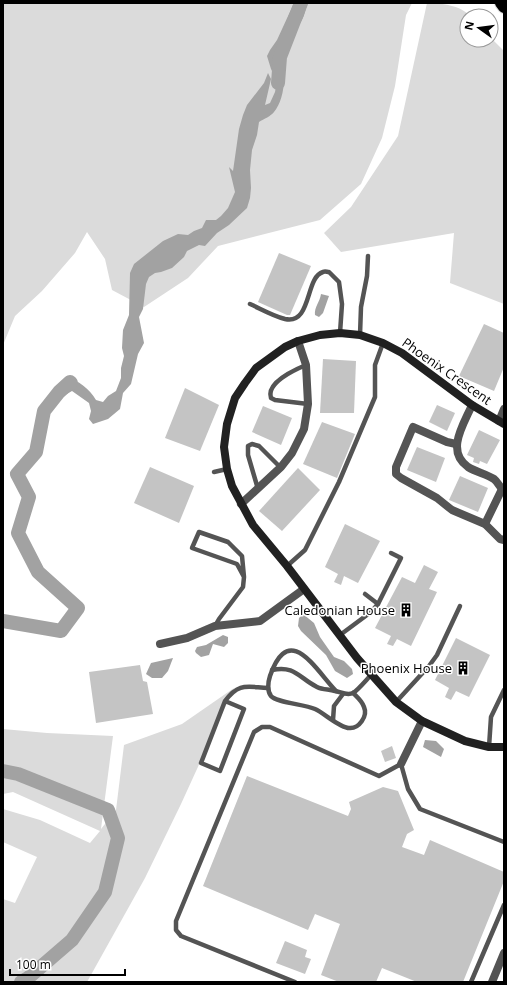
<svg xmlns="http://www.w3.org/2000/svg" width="507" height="985" viewBox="0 0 507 985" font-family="'Open Sans',sans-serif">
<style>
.green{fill:#dbdbdb}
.water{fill:#a2a2a2}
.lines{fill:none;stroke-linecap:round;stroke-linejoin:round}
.river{stroke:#a2a2a2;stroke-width:14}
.building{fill:#c4c4c4}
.highway-casing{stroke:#dbdbdb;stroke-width:14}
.lane{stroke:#545454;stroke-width:4.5}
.street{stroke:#545454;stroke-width:8}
.secondary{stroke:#212121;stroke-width:8}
.highway{stroke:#000;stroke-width:12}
.labels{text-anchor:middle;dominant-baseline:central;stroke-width:3;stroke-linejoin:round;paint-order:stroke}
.street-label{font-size:13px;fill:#000;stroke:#fff}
.poi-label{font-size:13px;fill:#000;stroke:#fff;text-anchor:end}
</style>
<rect width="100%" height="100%" fill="#fff"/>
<g class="green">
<polygon points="3,3 412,3 406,15 395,86 382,138 361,184 320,220 218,246 188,278 144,307 112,290 105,259 87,232 75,253 42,291 15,316 3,345"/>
<path d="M427 3C441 3 460 5 470 16H467V40H491V38L504 51V304L450 283 454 233 341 252 324 233 351 207 398 136Z"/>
<polygon points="234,688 181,804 145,878 87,982 3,982 3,899 15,903 37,857 3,842 3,809 40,820 90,843 100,831 13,792 3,794 3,729 47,733 113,736 101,829 116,810 124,745 182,724"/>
</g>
<g class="water">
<path d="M294 3H308C305 9 305 15 302 20 296 32 283 40 279 53 277 60 281 64 283 70 286 82 282 103 274 112 271 116 264 119 259 122L257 135 252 150 250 170 251 188 250 198 247 208 229 225 217 233 205 246 199 245 187 251 184 257 172 268 161 272 155 273 149 277 146 284 143 309 139 317 144 343 138 354 131 384 123 393 120 409 108 419 93 424 89 419 91 411 89 403 72 391 65 395 55 392 57 387 67 376C79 382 89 388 96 400L103 402 108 396 116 391 121 378V368L124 356 122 348 123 330 129 315 130 273 134 264 163 241 178 234 188 235 194 231 202 228 206 220H216L221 216 228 208 235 192 229 167 233 171 239 129 243 115 247 105 264 83 268 73 271 79 265 105 270 103 275 92 277 81 271 69 267 56 270 50 277 40Z"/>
<path d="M321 294 329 296 323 313 319 317 315 315C314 307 320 302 321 294Z"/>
<polygon points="303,614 314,623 320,637 334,657 344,661 352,669 353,674 347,678 335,671 326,655 301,631 298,626 299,618"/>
<polygon points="223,635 228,637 228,643 224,647 213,644 209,655 201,657 196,653 195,651 197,647 206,645"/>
<polygon points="173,658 168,671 162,678 152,678 146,674 151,663"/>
<polygon points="425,740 436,741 444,749 441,757 423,747"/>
</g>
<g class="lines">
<g class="river">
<polyline points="278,83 280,57 301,3"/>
<polyline points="3,621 61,631 78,608 38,572 18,533 29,497 17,474 36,452 44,411 59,392 70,382 71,383"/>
<polyline points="3,771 18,774 108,810 118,838 105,892 72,940 28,978 21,982"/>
</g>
</g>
<g class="building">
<polygon points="279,253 311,266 290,315 287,315 258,302"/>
<polygon points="484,324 504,333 504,367 494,391 459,376"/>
<polygon points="323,359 356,361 354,413 320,413"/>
<polygon points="185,388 219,405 200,451 165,438"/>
<polygon points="437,405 455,413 447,431 429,422"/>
<polygon points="263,406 292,418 281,445 252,432"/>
<polygon points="322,422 355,434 337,478 303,464"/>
<polygon points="479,430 500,440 487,464 480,461 479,464 473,462 474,458 467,455"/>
<polygon points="417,447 445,458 436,482 407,470"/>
<polygon points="150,467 194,486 179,523 134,503"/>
<polygon points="298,468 320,490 282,531 259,511"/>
<polygon points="460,476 488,488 478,512 449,500"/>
<polygon points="345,524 380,541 358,583 344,576 341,585 334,582 338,574 325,567"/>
<polygon points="424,565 438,572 429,589 437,592 411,646 397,639 393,646 387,644 391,636 375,628 402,577 415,583"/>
<polygon points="456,638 490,655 469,697 456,691 451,700 445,697 449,688 435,680"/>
<polygon points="140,665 143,681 147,682 153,714 96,723 89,672"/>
<polygon points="392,746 396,758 385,762 381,751"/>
<polygon points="247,776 348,816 351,809 349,802 383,787 398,791 414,830 407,834 402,847 424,855 430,840 504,872 504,881 463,982 417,982 382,968 376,982 339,982 321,975 340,924 315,914 308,930 203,886"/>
<polygon points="285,941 307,950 305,957 311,959 305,974 276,963"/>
</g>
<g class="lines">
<g class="highway-casing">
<polyline id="highway" points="501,3 504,7"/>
</g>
<g class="lane">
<path d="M250 304C261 309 273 316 285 319 312 325 305 277 323 272 325 271 327 272 329 272L339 282 342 304 340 333"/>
<polyline points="360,335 361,307 367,276 368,256"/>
<path d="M306 365C294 370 266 383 271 398L275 400 308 404"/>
<polyline points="214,472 227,469"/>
<polyline points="258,489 248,455 248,446 252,444 259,446 280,467"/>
<polyline points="287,566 305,550 339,482 375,397 375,365 383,343"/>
<polyline points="365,594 378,604"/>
<polyline points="215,626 219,619 243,587 244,577 237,564 192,548 199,532 228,542 242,556 244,577"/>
<polyline points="340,635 371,612 378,604 401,558 391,553"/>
<path d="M272 670C295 665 299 678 317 687 323 690 329 689 335 691 341 692 347 696 353 693 358 690 367 679 371 675"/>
<path d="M336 691C315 669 289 621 270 676 268 682 267 691 271 696 277 703 304 704 315 709 324 713 340 728 349 728 359 729 368 716 364 707 362 701 357 697 353 693"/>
<path d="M225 701 244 709 220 771 201 763 225 701C239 682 247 687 268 688"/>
<polyline points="396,702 429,666 437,655 460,606"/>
<polyline points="333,720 334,706 343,694"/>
<polyline points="489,747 491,717 504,690"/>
<polyline points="295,982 181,936 176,930 176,921 254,732 262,727 270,727 379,776 401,764 408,789 420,809 504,842"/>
<polyline points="471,982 504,905"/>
</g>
<g class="street">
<path d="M472 405C464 424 445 451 468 467 476 472 486 474 494 479 498 482 500 488 504 491"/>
<polyline points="499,421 504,409"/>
<polyline points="456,444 447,442 413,427 396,467 396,474 401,478 437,498 452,510 485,524 500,539 504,540"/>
<polyline points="241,504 281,467 292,453 304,429 308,404 306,365 298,341"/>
<polyline points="485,524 502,489"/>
<polyline points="160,644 187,638 215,626 260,621 304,589"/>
<polyline points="401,764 422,721"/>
<polyline points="492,982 504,953"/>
</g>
<polyline class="secondary" points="504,424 472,405 402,353 383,343 360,335 340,333 320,335 298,341 285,347 256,368 245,383 235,398 227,424 224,447 227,469 232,486 253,525 287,566 357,658 396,702 422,721 465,741 489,747 504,747"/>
<use href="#highway" class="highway"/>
</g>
<defs>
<g id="building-bare" transform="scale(1.08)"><path d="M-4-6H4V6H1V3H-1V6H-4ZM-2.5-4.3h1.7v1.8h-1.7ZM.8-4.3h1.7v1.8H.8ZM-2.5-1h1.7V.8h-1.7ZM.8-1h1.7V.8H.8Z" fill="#000" stroke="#fff" stroke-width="2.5" paint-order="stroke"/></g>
</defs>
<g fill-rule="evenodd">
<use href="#building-bare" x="406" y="610"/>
<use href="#building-bare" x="463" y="668"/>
</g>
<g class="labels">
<g class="street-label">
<text transform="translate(447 371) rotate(35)">Phoenix Crescent</text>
</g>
<g class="poi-label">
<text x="395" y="610">Caledonian House</text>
<text x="452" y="668">Phoenix House</text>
</g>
</g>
<rect width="507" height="985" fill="none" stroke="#000000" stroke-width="8"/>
<g transform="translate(479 28) rotate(284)"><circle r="19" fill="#ffffff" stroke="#999999"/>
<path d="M0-3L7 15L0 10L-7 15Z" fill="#000000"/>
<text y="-6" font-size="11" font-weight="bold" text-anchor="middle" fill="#000000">N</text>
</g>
<path d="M10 969v6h115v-6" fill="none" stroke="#000000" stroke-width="2"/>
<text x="16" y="969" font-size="12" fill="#000000" stroke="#ffffff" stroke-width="3" paint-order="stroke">100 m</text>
</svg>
